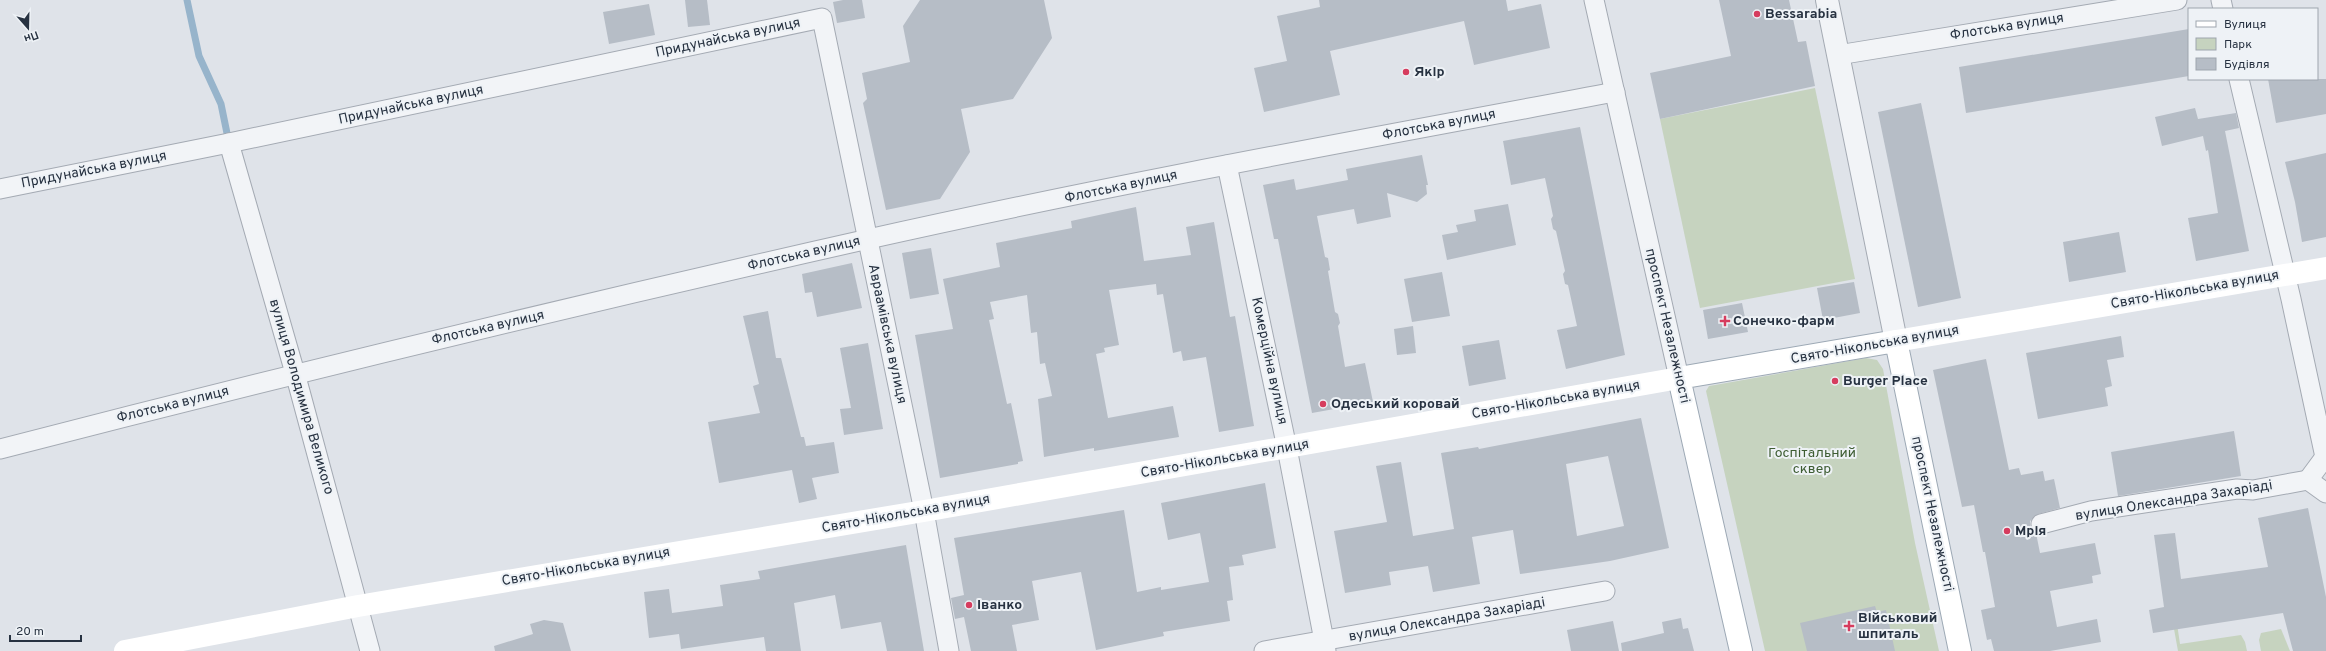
<svg xmlns="http://www.w3.org/2000/svg" width="2326" height="651" viewBox="0 0 2326 651" font-family="Overpass,sans-serif">
<style>
.green{fill:#c6d3bf}
.lines{fill:none;stroke-linecap:round;stroke-linejoin:round}
.stream{stroke:#97b4cb;stroke-width:7}
.building{fill:#b6bdc6;fill-rule:evenodd}
.minor-casing{stroke:#a4aab3;stroke-width:21}
.tertiary-casing{stroke:#a4aab3;stroke-width:24}
.primary-casing{stroke:#9da9b5;stroke-width:24}
.minor{stroke:#f2f4f7;stroke-width:19}
.tertiary{stroke:#f2f4f7;stroke-width:22}
.secondary{stroke:#fff;stroke-width:22}
.primary{stroke:#fff;stroke-width:22}
.poi-dot{fill:#d63c5e;stroke:#eef2f6;stroke-width:1.5}
.labels{text-anchor:middle;dominant-baseline:central;stroke-width:4;stroke-linejoin:round;paint-order:stroke}
.poi-label{font-size:14px;font-weight:bold;fill:#273241;stroke:#eef2f6;text-anchor:start}
.street-label{font-size:14px;fill:#273241;stroke:#eef2f6}
.park-label{font-size:14px;fill:#3e5d33;stroke:#eef2f6}
</style>
<rect width="100%" height="100%" fill="#dfe3e9"/>
<g class="green">
<polygon points="1815,88 1855,279 1700,308 1660,119"/>
<polygon points="1866,358 1877,360 1883,369 1915,543 1939,651 1765,651 1706,391 1709,386 1715,385"/>
<polygon points="2176,617 2180,644 2241,635 2245,642 2247,651 2178,651 2172,618"/>
<polygon points="2281,629 2290,651 2261,651 2259,640 2261,633"/>
</g>
<g class="lines">
<polyline class="stream" points="187,0 199,56 221,104 229,143"/>
</g>
<g class="building">
<polygon points="685,0 707,0 710,25 688,27"/>
<polygon points="843,0 862,0 865,18 837,23 833,2"/>
<polygon points="920,0 1044,0 1052,38 1013,99 961,109 970,152 940,199 886,210 863,103 867,99 862,73 910,62 903,26"/>
<polygon points="1319,0 1506,0 1508,11 1541,4 1550,48 1474,65 1464,21 1330,51 1340,95 1264,112 1254,68 1287,61 1277,16 1320,7"/>
<polygon points="1719,0 1789,0 1798,42 1806,41 1815,86 1660,119 1650,73 1731,56"/>
<polygon points="649,4 655,35 609,44 603,12"/>
<polygon points="2189,29 2189,76 1966,113 1959,67"/>
<polygon points="2268,79 2326,79 2326,114 2276,123"/>
<polygon points="1921,103 1961,298 1918,307 1878,112"/>
<polygon points="2195,108 2198,119 2236,113 2239,128 2225,131 2249,251 2196,261 2188,218 2218,213 2208,150 2206,151 2203,136 2162,146 2155,117"/>
<polygon points="1580,127 1625,355 1566,369 1557,330 1577,326 1568,285 1565,284 1563,274 1565,271 1556,231 1553,229 1551,219 1553,216 1545,178 1511,185 1503,141"/>
<polygon points="2326,153 2326,237 2302,242 2295,202 2285,162"/>
<polygon points="1422,155 1428,185 1426,185 1427,194 1417,202 1387,193 1391,217 1357,224 1354,209 1317,216 1325,257 1328,258 1330,270 1328,271 1335,312 1338,314 1340,323 1338,326 1345,367 1365,363 1373,402 1312,413 1278,239 1274,239 1263,185 1294,179 1296,190 1348,180 1346,169"/>
<polygon points="1508,204 1516,245 1447,260 1442,235 1458,232 1456,225 1476,221 1474,210"/>
<polygon points="1136,207 1144,261 1191,255 1186,227 1214,222 1230,317 1235,316 1254,426 1219,432 1206,357 1183,361 1181,351 1173,353 1163,294 1157,295 1156,284 1109,290 1119,345 1104,348 1105,352 1096,354 1108,418 1173,406 1179,437 1094,451 1094,448 1044,457 1038,399 1052,396 1045,363 1040,364 1037,332 1031,333 1027,295 990,302 994,319 989,320 1007,404 1011,403 1023,461 1018,462 1018,464 940,478 915,335 953,329 943,279 1000,267 996,243 1072,228 1071,221"/>
<polygon points="2119,232 2126,272 2069,282 2063,242"/>
<polygon points="931,248 939,294 910,299 902,253"/>
<polygon points="852,263 862,308 817,317 812,292 805,293 802,274"/>
<polygon points="1442,272 1450,316 1412,322 1404,279"/>
<polygon points="1854,282 1860,313 1823,320 1817,288"/>
<polygon points="1742,303 1748,332 1708,339 1703,310"/>
<polygon points="768,311 776,358 781,358 801,437 804,437 806,446 834,442 839,473 812,478 817,499 799,503 792,470 719,483 708,422 760,413 753,386 759,384 743,316"/>
<polygon points="1413,326 1416,353 1397,355 1394,329"/>
<polygon points="2121,336 2124,357 2107,360 2112,386 2105,388 2108,406 2038,419 2026,353"/>
<polygon points="1499,340 1506,379 1469,386 1462,346"/>
<polygon points="868,343 883,429 844,435 840,409 851,408 840,348"/>
<polygon points="1986,359 2009,470 2019,468 2021,475 2043,471 2045,481 2054,479 2060,508 2038,514 2030,521 2030,527 2036,533 2040,553 2095,543 2101,574 2092,576 2093,583 2050,591 2057,627 2097,619 2101,642 2050,651 1994,651 1991,639 1987,640 1981,610 1995,607 1985,552 1983,552 1974,505 1962,507 1933,370"/>
<path d="M1641 418 1669 548 1610 561 1520 574 1513 530 1472 537 1480 584 1433 592 1428 566 1389 572 1391 585 1345 593 1334 531 1387 522 1376 466 1401 462 1413 536 1454 529 1441 453 1478 447 1479 449ZM1608 456 1624 526 1577 536 1566 464Z"/>
<polygon points="2234,431 2241,476 2118,496 2111,452"/>
<polygon points="1265,483 1276,548 1242,555 1244,565 1229,567 1233,600 1227,601 1230,621 1163,632 1164,636 1096,650 1081,572 1032,581 1039,620 1012,625 1017,651 971,651 964,617 955,619 951,598 964,595 954,538 1124,510 1137,592 1161,587 1161,590 1209,582 1200,533 1168,540 1161,503"/>
<polygon points="2308,508 2326,597 2326,651 2293,651 2283,613 2153,633 2149,610 2164,607 2154,535 2175,533 2181,579 2268,567 2258,518"/>
<polygon points="906,545 924,651 887,651 881,622 841,629 835,595 794,603 801,651 766,651 764,637 681,649 679,634 649,638 644,592 669,589 672,613 723,606 720,585 760,579 758,571"/>
<polygon points="1875,606 1877,612 1886,610 1895,651 1807,651 1800,623"/>
<polygon points="1681,618 1683,629 1688,628 1694,651 1622,651 1621,643 1664,633 1662,622"/>
<polygon points="544,620 563,623 571,651 495,651 494,646 533,634 530,624"/>
<polygon points="1613,621 1619,651 1571,651 1567,630"/>
</g>
<g class="lines">
<g class="minor-casing">
<g id="minor">
<polyline points="1594,0 1679,378"/>
<polyline points="2221,0 2223,9"/>
<polyline points="1838,55 2177,0"/>
<polyline points="2239,79 2291,299 2325,457"/>
<polyline points="229,143 295,373 370,651"/>
<polyline points="1227,165 1287,448 1326,651"/>
<polyline points="0,189 229,143 822,18 924,511 949,651"/>
<path d="M0 449C287 375 575 305 864 240 1113 184 1364 139 1615 92"/>
<polyline points="2325,457 2308,480 2326,493"/>
<polyline points="2041,524 2091,511 2237,489 2253,490 2308,480"/>
<polyline points="1264,651 1605,591"/>
</g>
</g>
<g class="tertiary-casing">
<polyline id="tertiary" points="1827,0 1896,341"/>
</g>
<g class="primary-casing">
<polyline id="primary" points="1741,651 1679,378 1896,341 1960,651"/>
</g>
<use href="#minor" class="minor"/>
<use href="#tertiary" class="tertiary"/>
<g class="secondary">
<polyline points="1896,341 2326,268"/>
<polyline points="125,651 358,606 924,511 1679,378"/>
</g>
<use href="#primary" class="primary"/>
</g>
<g class="poi-dot">
<circle cx="1757" cy="14" r="4"/>
<circle cx="1406" cy="72" r="4"/>
<path d="M1723 315h4v4h4v4h-4v4h-4v-4h-4v-4h4z"/>
<circle cx="1835" cy="381" r="4"/>
<circle cx="1323" cy="404" r="4"/>
<circle cx="2007" cy="531" r="4"/>
<circle cx="969" cy="605" r="4"/>
<path d="M1847 620h4v4h4v4h-4v4h-4v-4h-4v-4h4z"/>
</g>
<g class="labels">
<g class="poi-label">
<text x="1765" y="14">Bessarabia</text>
<text x="1414" y="72">Якір</text>
<text x="1733" y="321">Сонечко-фарм</text>
<text x="1843" y="381">Burger Place</text>
<text x="1331" y="404">Одеський коровай</text>
<text x="2015" y="531">Мрія</text>
<text x="977" y="605">Іванко</text>
<text x="1858" y="618">Військовий<tspan x="1858" dy="16">шпиталь</tspan></text>
</g>
<g class="street-label">
<text transform="translate(2007 27) rotate(-9)">Флотська вулиця</text>
<text transform="translate(728 38) rotate(-12)">Придунайська вулиця</text>
<text transform="translate(411 105) rotate(-12)">Придунайська вулиця</text>
<text transform="translate(1439 125) rotate(-11)">Флотська вулиця</text>
<text transform="translate(94 170) rotate(-11)">Придунайська вулиця</text>
<text transform="translate(1121 187) rotate(-12)">Флотська вулиця</text>
<text transform="translate(804 254) rotate(-13)">Флотська вулиця</text>
<text transform="translate(2195 290) rotate(-10)">Свято-Нікольська вулиця</text>
<text transform="translate(1667 326) rotate(77)">проспект Незалежності</text>
<text transform="translate(488 328) rotate(-13)">Флотська вулиця</text>
<text transform="translate(887 334) rotate(78)">Авраамівська вулиця</text>
<text transform="translate(1875 345) rotate(-10)">Свято-Нікольська вулиця</text>
<text transform="translate(1269 361) rotate(78)">Комерційна вулиця</text>
<text transform="translate(301 397) rotate(74)">вулиця Володимира Великого</text>
<text transform="translate(1556 400) rotate(-10)">Свято-Нікольська вулиця</text>
<text transform="translate(173 405) rotate(-14)">Флотська вулиця</text>
<text transform="translate(1225 459) rotate(-10)">Свято-Нікольська вулиця</text>
<text transform="translate(2174 501) rotate(-9)">вулиця Олександра Захаріаді</text>
<text transform="translate(906 514) rotate(-10)">Свято-Нікольська вулиця</text>
<text transform="translate(1932 514) rotate(78)">проспект Незалежності</text>
<text transform="translate(586 567) rotate(-10)">Свято-Нікольська вулиця</text>
<text transform="translate(1447 620) rotate(-10)">вулиця Олександра Захаріаді</text>
</g>
<g class="park-label">
<text x="1812" y="453">Госпітальний<tspan x="1812" dy="16">сквер</tspan></text>
</g>
</g>
<rect x="2188" y="8" width="130" height="72" fill="#eef2f6" stroke="#9ea5ae"/>
<rect x="2196" y="21" width="20" height="6" fill="#ffffff" stroke="#9ea5ae"/>
<text x="2224" y="28" font-size="12" fill="#273241">Вулиця</text>
<rect x="2196" y="38" width="20" height="12" fill="#c6d3bf" stroke="#9ea5ae"/>
<text x="2224" y="48" font-size="12" fill="#273241">Парк</text>
<rect x="2196" y="58" width="20" height="12" fill="#b6bdc6" stroke="#9ea5ae"/>
<text x="2224" y="68" font-size="12" fill="#273241">Будівля</text>
<g transform="translate(28 28) rotate(160)" stroke="#eef2f6" stroke-width="3" paint-order="stroke">
<path d="M0-3L7 15L0 10L-7 15Z" fill="#273241"/>
<text y="-6" font-size="11" font-weight="bold" text-anchor="middle" fill="#273241">Пн</text>
</g>
<path d="M10 635v6h71v-6" fill="none" stroke="#273241" stroke-width="2"/>
<text x="16" y="635" font-size="12" fill="#273241" stroke="#eef2f6" stroke-width="3" paint-order="stroke">20 m</text>
</svg>
